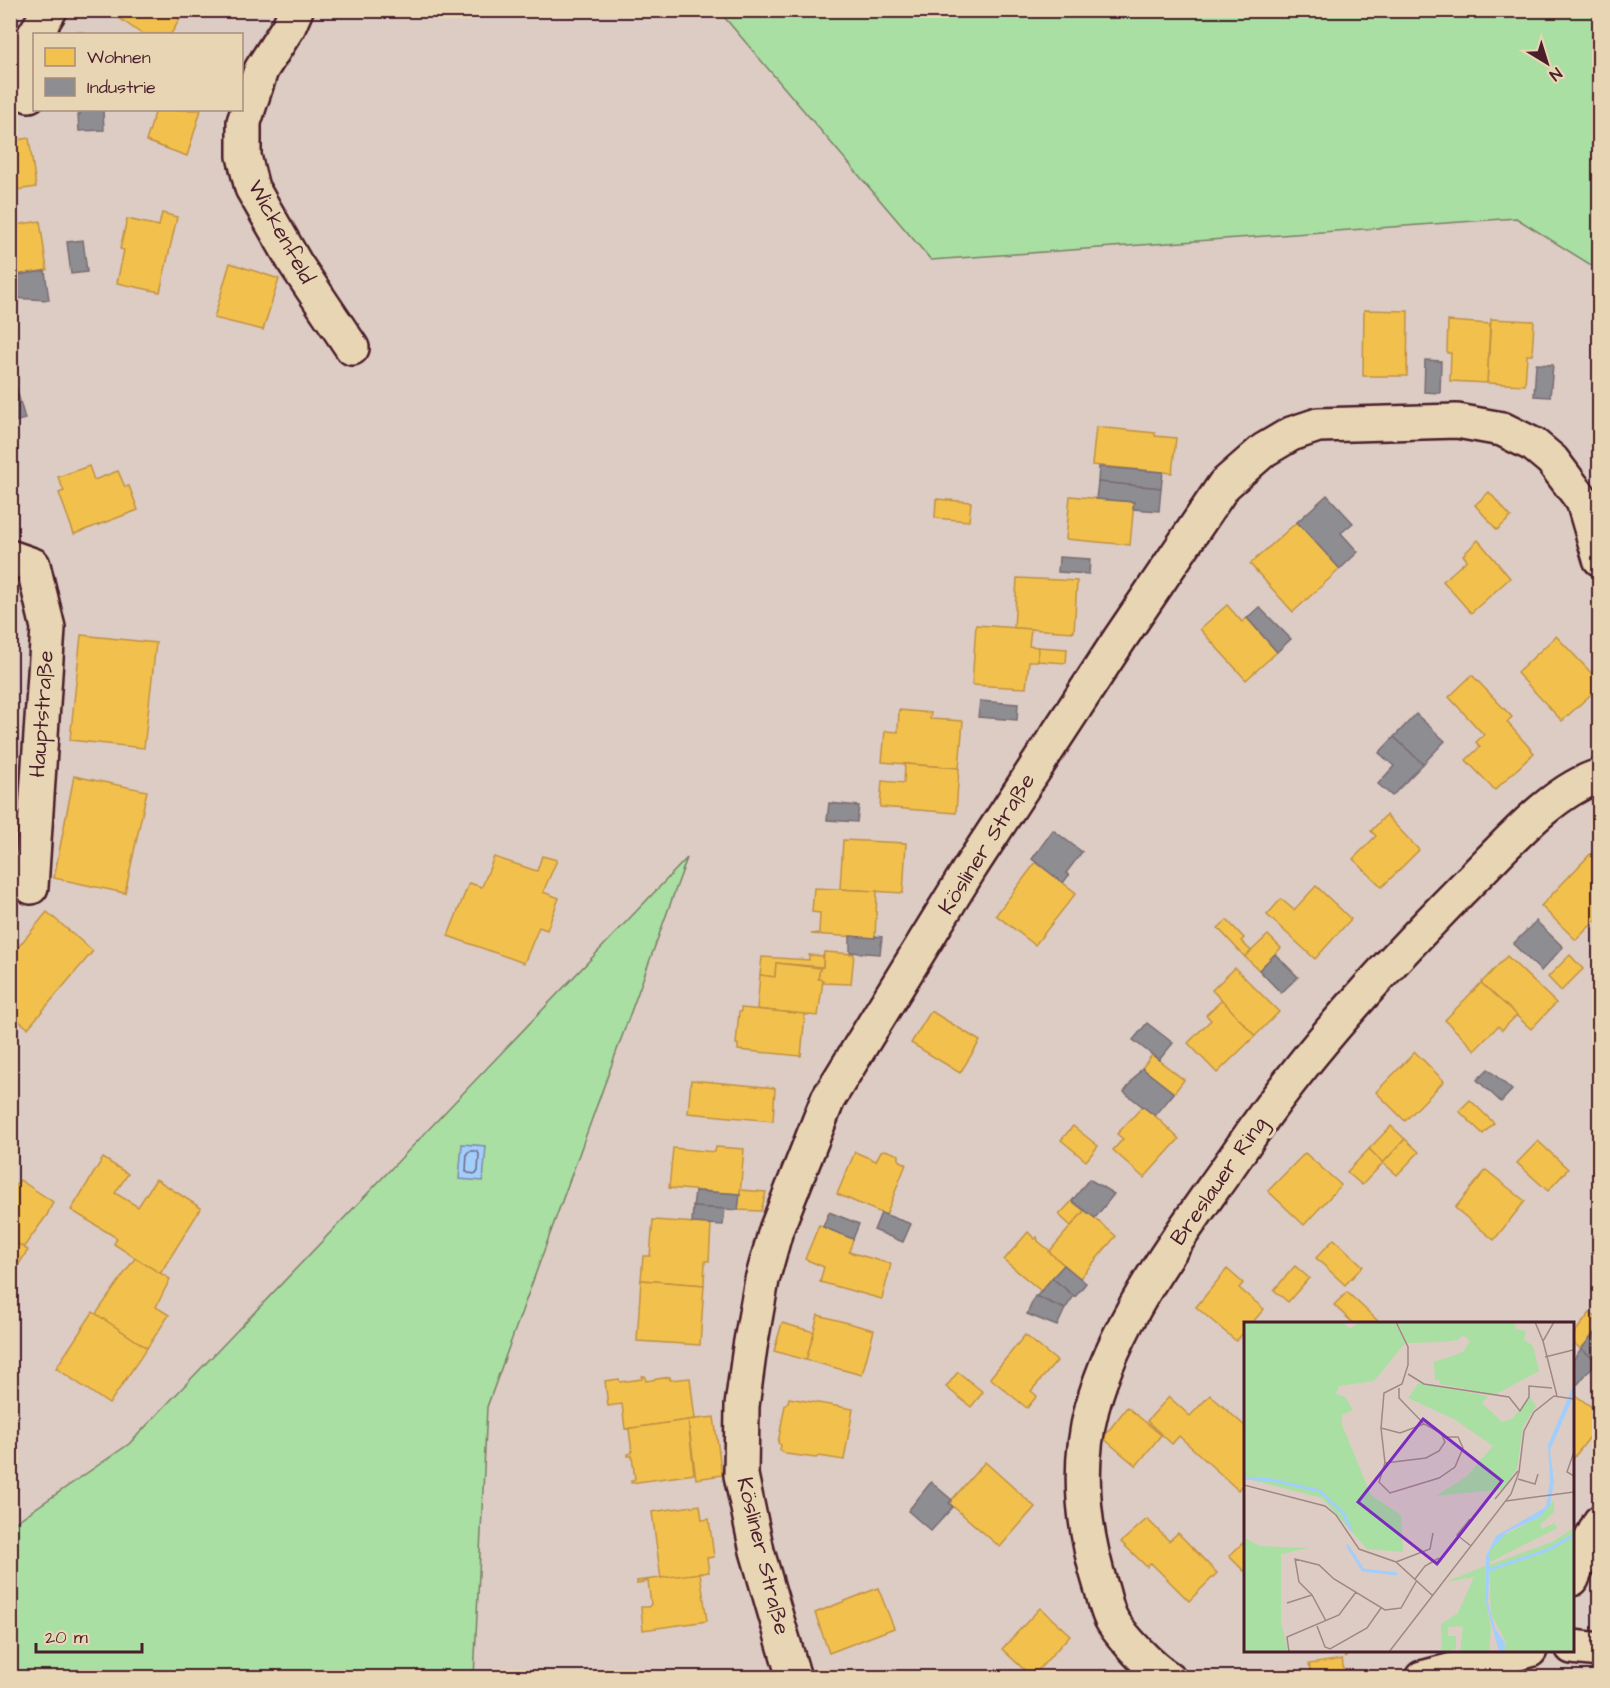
<svg xmlns="http://www.w3.org/2000/svg" width="1610" height="1688" viewBox="0 0 1610 1688" font-family="'Architects Daughter',sans-serif">
<style>
.green{fill:#a9dfa2;stroke:#7a7f66;stroke-width:1.5}
.water{fill:#a2cefc;stroke:#7f88a8;stroke-width:1.5}
.homes{fill:#f2c14e;stroke:#c09044;stroke-width:1.5}
.industry{fill:#8d8d92;stroke:#796c73;stroke-width:1.5}
.lines{fill:none;stroke-linecap:round;stroke-linejoin:round}
.shore{stroke:#6d657f;stroke-width:1.5}
.minor-casing{stroke:#4a1f2b;stroke-width:38}
.minor{stroke:#e8d5b3;stroke-width:33}
.labels{text-anchor:middle;dominant-baseline:central;stroke-width:6;stroke-linejoin:round;paint-order:stroke}
.street-label{font-size:22px;fill:#4a1f2b;stroke:#e8d5b3}
.inset-river{fill:none;stroke:#a2cefc;stroke-width:3}
.inset-road{fill:none;stroke:#a28786;stroke-width:1.5}
.view{fill:#7b2cbf;fill-opacity:0.15;stroke:#7b2cbf;stroke-width:3}
.inset-edge{fill:none;stroke:#4a1f2b;stroke-width:3}
</style>
<rect width="100%" height="100%" fill="#dcccc3"/>
<filter id="ink" filterUnits="userSpaceOnUse"><feTurbulence type="fractalNoise" baseFrequency=".0167" numOctaves="2"/><feDisplacementMap in="SourceGraphic" scale="12" xChannelSelector="R" yChannelSelector="G"/><feConvolveMatrix kernelMatrix="1 2 1 2 8 2 1 2 1" color-interpolation-filters="sRGB"/></filter>
<g filter="url(#ink)">
<g class="green">
<polygon points="719,11 1599,11 1599,270 1516,218 931,260"/>
<polygon points="687,858 487,1407 474,1677 11,1677 10,1526 129,1444"/>
</g>
<polygon class="water" points="462,1144 486,1146 483,1181 459,1179"/>
<g class="homes">
<polygon points="113,10 175,10 172,14 180,19 171,34 142,34 112,13"/>
<polygon points="10,23 27,34 10,59"/>
<polygon points="54,32 83,32 84,34 54,34"/>
<polygon points="156,110 201,110 187,156 146,141"/>
<polygon points="29,138 36,187 10,191 10,141"/>
<polygon points="162,213 177,217 160,292 117,283 124,250 120,249 127,219 159,226"/>
<polygon points="40,221 47,270 10,276 10,226"/>
<polygon points="230,263 279,279 263,330 214,318"/>
<polygon points="1364,310 1408,311 1407,376 1363,376"/>
<polygon points="1491,319 1534,321 1532,355 1527,355 1525,385 1487,383"/>
<polygon points="1448,321 1490,324 1487,383 1450,381 1451,353 1447,353"/>
<polygon points="1096,427 1155,433 1155,436 1176,438 1172,473 1092,465"/>
<polygon points="89,466 94,480 118,471 125,487 129,486 138,510 74,534 59,493 64,491 58,477"/>
<polygon points="1489,492 1511,517 1497,530 1475,505"/>
<polygon points="1070,496 1134,502 1130,545 1066,539"/>
<polygon points="936,499 971,502 969,521 935,518"/>
<polygon points="1297,522 1340,569 1293,612 1250,564"/>
<polygon points="1478,540 1510,578 1471,613 1443,581 1467,560 1463,555"/>
<polygon points="1017,578 1077,581 1074,632 1014,628"/>
<polygon points="1227,605 1242,622 1247,618 1277,652 1246,680 1200,629"/>
<polygon points="976,625 1031,629 1029,646 1038,647 1038,661 1029,661 1026,688 972,685"/>
<polygon points="81,635 156,643 144,748 70,740"/>
<polygon points="1556,636 1600,682 1600,686 1562,721 1517,673"/>
<polygon points="1038,647 1067,649 1066,663 1038,661"/>
<polygon points="1472,675 1512,717 1507,722 1534,753 1495,790 1466,760 1480,747 1476,742 1484,735 1449,697"/>
<polygon points="899,710 931,713 930,719 963,721 959,768 882,762 885,731 898,732"/>
<polygon points="905,764 959,768 956,813 880,807 882,781 904,783"/>
<polygon points="74,776 147,791 125,893 54,878"/>
<polygon points="1386,815 1419,850 1382,887 1353,859 1376,836 1371,831"/>
<polygon points="843,840 906,843 903,893 840,889"/>
<polygon points="1600,844 1600,916 1576,940 1541,906"/>
<polygon points="542,856 557,860 543,892 559,898 547,930 539,927 524,963 448,936 469,883 482,887 494,857 537,871"/>
<polygon points="1036,862 1076,893 1035,945 996,915"/>
<polygon points="1316,886 1351,919 1315,959 1267,915 1281,899 1294,910"/>
<polygon points="814,888 877,891 875,938 811,934 819,933 820,913 812,912"/>
<polygon points="47,912 93,951 28,1028 10,1014 10,957"/>
<polygon points="1227,920 1244,938 1241,941 1252,952 1245,957 1218,928"/>
<polygon points="1268,935 1281,948 1259,970 1245,957"/>
<polygon points="824,952 854,954 851,984 822,983 823,980 818,979 820,968 823,967"/>
<polygon points="809,955 823,956 823,967 776,963 775,977 760,975 762,957 809,960"/>
<polygon points="1570,955 1583,969 1561,991 1548,977"/>
<polygon points="1507,956 1556,1003 1531,1029 1481,983"/>
<polygon points="776,963 820,968 818,979 823,980 818,1016 757,1009 760,975 775,977"/>
<polygon points="1235,968 1279,1012 1255,1036 1212,990"/>
<polygon points="1481,983 1517,1015 1502,1030 1498,1026 1475,1050 1445,1020"/>
<polygon points="1222,1000 1255,1036 1217,1073 1188,1043 1211,1020 1206,1015"/>
<polygon points="741,1008 805,1014 801,1056 738,1050 738,1044 736,1044 739,1012 741,1012"/>
<polygon points="931,1011 980,1041 960,1073 911,1043"/>
<polygon points="1415,1052 1444,1081 1405,1121 1376,1092"/>
<polygon points="1152,1055 1184,1080 1174,1093 1142,1068"/>
<polygon points="691,1080 775,1088 773,1121 688,1113"/>
<polygon points="1470,1100 1494,1123 1483,1134 1459,1111"/>
<polygon points="1144,1105 1179,1139 1144,1178 1113,1150 1123,1139 1117,1134"/>
<polygon points="1073,1126 1098,1146 1086,1161 1061,1140"/>
<polygon points="1391,1126 1405,1139 1383,1163 1369,1149"/>
<polygon points="1405,1139 1419,1152 1397,1175 1383,1163"/>
<polygon points="1538,1141 1568,1169 1548,1191 1517,1163"/>
<polygon points="716,1147 744,1149 740,1194 669,1188 673,1148 715,1152"/>
<polygon points="1369,1149 1383,1163 1362,1185 1347,1172"/>
<polygon points="885,1150 899,1155 899,1160 906,1164 886,1215 837,1194 855,1152 876,1161 881,1151"/>
<polygon points="1305,1153 1341,1185 1304,1225 1268,1191"/>
<polygon points="103,1158 128,1174 115,1193 138,1207 156,1179 201,1208 160,1274 114,1244 117,1238 71,1210"/>
<polygon points="1486,1170 1525,1201 1494,1240 1455,1208"/>
<polygon points="20,1180 53,1202 47,1215 23,1248 10,1239 10,1191"/>
<polygon points="740,1190 766,1192 761,1211 738,1210"/>
<polygon points="1072,1201 1084,1211 1071,1226 1059,1215"/>
<polygon points="1085,1210 1116,1236 1080,1278 1049,1252"/>
<polygon points="653,1220 711,1224 709,1261 705,1261 704,1285 641,1280 643,1256 650,1256"/>
<polygon points="819,1225 853,1239 849,1252 891,1264 882,1299 820,1282 824,1267 805,1259"/>
<polygon points="1028,1232 1035,1239 1037,1237 1038,1241 1050,1251 1049,1252 1064,1265 1041,1291 1004,1260"/>
<polygon points="10,1239 28,1250 10,1278"/>
<polygon points="1334,1239 1363,1266 1345,1285 1316,1258"/>
<polygon points="135,1258 170,1279 156,1307 169,1315 147,1348 96,1314"/>
<polygon points="1295,1266 1309,1278 1288,1302 1274,1290"/>
<polygon points="1227,1269 1243,1283 1239,1288 1264,1309 1251,1324 1246,1324 1246,1330 1236,1341 1196,1307"/>
<polygon points="641,1280 704,1285 700,1345 637,1341"/>
<polygon points="1347,1292 1380,1323 1379,1324 1354,1324 1334,1305"/>
<polygon points="93,1312 147,1348 109,1404 56,1368"/>
<polygon points="1590,1313 1600,1320 1600,1326 1581,1349 1572,1342 1572,1336"/>
<polygon points="818,1315 874,1330 862,1375 806,1360"/>
<polygon points="782,1323 814,1332 806,1360 774,1351"/>
<polygon points="1025,1335 1057,1361 1031,1391 1037,1396 1027,1408 990,1378"/>
<polygon points="958,1372 983,1392 971,1407 946,1387"/>
<polygon points="642,1376 645,1376 646,1381 670,1377 670,1380 690,1378 695,1419 625,1429 622,1404 608,1406 605,1381 619,1379 620,1382 642,1379"/>
<polygon points="1572,1393 1600,1413 1600,1424 1572,1460"/>
<polygon points="1210,1395 1246,1427 1246,1481 1238,1490 1179,1436 1172,1444 1147,1421 1169,1397 1190,1416"/>
<polygon points="789,1398 853,1409 844,1460 819,1456 816,1458 786,1454 780,1450 781,1445 778,1443 785,1405 788,1402"/>
<polygon points="1127,1407 1161,1435 1136,1466 1103,1438"/>
<polygon points="714,1417 722,1475 696,1479 688,1420"/>
<polygon points="688,1420 694,1474 631,1483 631,1481 635,1479 632,1456 628,1456 628,1454 632,1453 629,1429 625,1429"/>
<polygon points="985,1462 1035,1507 1000,1547 949,1503"/>
<polygon points="700,1505 702,1520 709,1519 714,1557 707,1558 709,1572 661,1579 652,1512"/>
<polygon points="1147,1519 1169,1541 1178,1533 1217,1573 1189,1601 1151,1563 1147,1567 1121,1542"/>
<polygon points="1246,1540 1246,1570 1244,1571 1229,1556"/>
<polygon points="700,1573 707,1621 643,1630 641,1607 649,1607 651,1604 648,1581 637,1584 637,1581"/>
<polygon points="878,1588 894,1628 829,1653 815,1613"/>
<polygon points="1040,1608 1070,1635 1032,1677 1002,1649"/>
<polygon points="1341,1650 1354,1650 1345,1657"/>
<polygon points="1342,1659 1345,1678 1312,1678 1309,1664"/>
</g>
<g class="industry">
<polygon points="80,110 103,110 104,130 79,131 78,115 80,115"/>
<polygon points="83,240 87,272 71,274 67,242"/>
<polygon points="45,271 49,300 10,298 10,276"/>
<polygon points="1425,360 1441,361 1440,393 1424,392"/>
<polygon points="1536,364 1553,365 1550,397 1534,396"/>
<polygon points="10,365 25,419 10,423"/>
<polygon points="1099,467 1163,472 1161,488 1098,482"/>
<polygon points="1098,482 1161,488 1159,511 1133,509 1134,502 1096,499"/>
<polygon points="1327,495 1353,523 1341,533 1358,552 1340,569 1297,522"/>
<polygon points="1059,557 1090,559 1089,574 1058,572"/>
<polygon points="1259,607 1291,639 1277,652 1247,618"/>
<polygon points="980,701 1018,704 1017,720 978,717"/>
<polygon points="1416,714 1445,741 1423,764 1394,737"/>
<polygon points="1394,737 1423,764 1392,796 1378,784 1394,766 1379,753"/>
<polygon points="829,803 859,806 857,822 827,820"/>
<polygon points="1053,830 1082,852 1066,873 1069,875 1063,883 1032,859"/>
<polygon points="1536,921 1563,947 1541,971 1513,944"/>
<polygon points="850,936 875,938 875,936 882,937 880,954 850,952"/>
<polygon points="1275,954 1298,977 1281,993 1259,970"/>
<polygon points="1147,1023 1173,1043 1159,1060 1133,1040"/>
<polygon points="1142,1068 1174,1093 1155,1116 1124,1092"/>
<polygon points="1488,1069 1512,1090 1501,1102 1477,1080"/>
<polygon points="1089,1179 1114,1194 1095,1218 1072,1201"/>
<polygon points="695,1191 740,1194 738,1210 693,1207"/>
<polygon points="693,1207 725,1209 723,1225 692,1223"/>
<polygon points="829,1212 859,1224 853,1239 823,1227"/>
<polygon points="881,1213 911,1224 903,1242 874,1230"/>
<polygon points="1064,1265 1086,1283 1075,1297 1052,1278"/>
<polygon points="1052,1278 1074,1296 1065,1309 1036,1297"/>
<polygon points="1035,1296 1065,1309 1057,1326 1027,1314"/>
<polygon points="1600,1326 1600,1357 1597,1361 1581,1349"/>
<polygon points="1581,1349 1597,1361 1578,1384 1572,1380 1572,1361"/>
<polygon points="931,1482 952,1500 949,1503 953,1507 931,1531 908,1511"/>
</g>
<g class="lines">
<polygon class="shore" points="470,1151 477,1151 479,1154 478,1171 476,1174 468,1173 466,1171 467,1153"/>
<g class="minor-casing">
<g id="minor">
<polyline points="296,10 289,26 261,70 244,122 244,156 252,188 295,263 352,348"/>
<polyline points="35,34 50,10"/>
<polyline points="29,95 32,40 34,36"/>
<polyline points="10,557 33,565 48,628 31,887"/>
<polyline points="1572,1579 1577,1567 1600,1522"/>
<polyline points="1572,1647 1600,1650"/>
<polyline points="794,1678 757,1551 741,1475 742,1406 750,1347 762,1280 776,1230 828,1099 970,868 1119,640 1224,485 1264,450 1291,434 1318,425 1457,421 1502,429 1534,445 1552,460 1583,501 1600,559"/>
<path d="M1168 1678C1150 1667 1124 1639 1113 1622 1107 1613 1105 1600 1102 1590 1083 1530 1076 1469 1092 1408 1113 1329 1167 1253 1214 1187 1233 1161 1250 1135 1269 1109 1330 1026 1402 950 1474 877 1507 844 1554 789 1600 776"/>
<polyline points="1422,1678 1530,1650"/>
</g>
</g>
<use href="#minor" class="minor"/>
</g>
</g>
<g class="labels">
<g class="street-label">
<text transform="translate(281 232) rotate(61)">Wickenfeld</text>
<text transform="translate(42 714) rotate(-86)">Hauptstraße</text>
<text transform="translate(987 844) rotate(-58)">Kösliner Straße</text>
<text transform="translate(1219 1181) rotate(-55)">Breslauer Ring</text>
<text transform="translate(763 1556) rotate(76)">Kösliner Straße</text>
</g>
</g>
<g transform="translate(1244 1322)">
<rect width="330" height="330" fill="#dcccc3"/>
<path d="M0 0H98L106 7 115 0H151L161 21 130 59 95 64 92 72 101 75 109 88 98 93V103L127 173 157 193 159 230 123 227 78 176 0 156ZM153 0H270L272 7 282 9 280 18 289 24 295 49 250 73 196 62 195 57 191 59 190 40 219 30 226 19 219 13 214 18 200 20 163 21ZM175 61 244 74 238 81 258 100 269 96 286 75 292 84 279 105 273 146 260 167 192 174 223 154 249 124 210 97 164 76ZM310 178V190L296 203 298 207 310 201 313 206 246 240V229L256 215 296 195ZM330 206V330H260L262 320 247 292 245 243 308 220ZM0 215 15 224 64 226 37 232V300L44 330H0ZM241 244V277L247 305 245 330H216L219 305 213 304 204 305V314H212V327L198 330 197 302 214 291 230 255 202 260Z" fill="#a9dfa2"/>
<path d="M330 62 328 78 306 128 310 160 306 184 296 195 263 210 246 229 244 281 251 306 261 321 260 330H255L241 277 242 234 252 214 302 185 306 160 304 123Z" fill="#a2cefc"/>
<path class="inset-river" d="M0 156 28 158 76 169 99 191 107 208M103 223 119 248 153 252M242 249 304 228 330 213"/>
<path class="inset-road" d="M291 0 299 19M310 0 299 19 313 74M301 35 329 28M164 52 180 62 265 75 276 89 285 75V64L308 66M137 106 156 111 180 102M330 130 323 150 330 154M141 141 137 106 140 71 158 62 164 43V25L152 0M141 141 135 160 146 171 195 156 211 145 219 126 214 115H200M141 141 182 136 195 129 201 120 197 111 180 102 155 76V66M274 157 291 162 294 152M0 163 81 184 92 193 115 227 152 240 189 274M251 177 274 149M262 179 330 170M226 197 213 213 227 224M152 240 186 227 189 211M171 257 181 244 195 236M43 281 68 273M82 299 68 273 55 260 51 237 75 243 90 257 141 288 157 286 173 258M73 304 81 325 86 327 123 306 137 286M45 330 43 315 95 293 112 270M145 330 267 172 275 150 280 109 290 90 310 74 330 77"/>
<path class="view" d="M179 97 258 159 193 242 114 180Z"/>
<rect width="330" height="330" class="inset-edge"/>
</g>
<rect width="1610" height="1688" fill="none" stroke="#e8d5b3" stroke-width="36"/>
<rect x="18" y="18" width="1574" height="1652" fill="none" stroke="#4a1f2b" stroke-width="2" filter="url(#ink)"/>
<rect x="33" y="33" width="210" height="78" fill="#e8d5b3" stroke="#a98c7d" stroke-width="1.5"/>
<rect x="45" y="48" width="30" height="18" fill="#f2c14e" stroke="#a98c7d" stroke-width="1.5"/>
<text x="87" y="63" font-size="18" fill="#4a1f2b">Wohnen</text>
<rect x="45" y="78" width="30" height="18" fill="#8d8d92" stroke="#a98c7d" stroke-width="1.5"/>
<text x="87" y="93" font-size="18" fill="#4a1f2b">Industrie</text>
<g transform="translate(1547 63) rotate(142)" stroke="#e8d5b3" stroke-width="4.5" paint-order="stroke">
<path d="M0-4.5L10 22L0 15L-10 22Z" fill="#4a1f2b"/>
<text y="-9" font-size="16" font-weight="bold" text-anchor="middle" fill="#4a1f2b">N</text>
</g>
<path d="M36 1643v9h106v-9" fill="none" stroke="#4a1f2b" stroke-width="3"/>
<text x="45" y="1643" font-size="18" fill="#4a1f2b" stroke="#e8d5b3" stroke-width="4.5" paint-order="stroke">20 m</text>
</svg>
